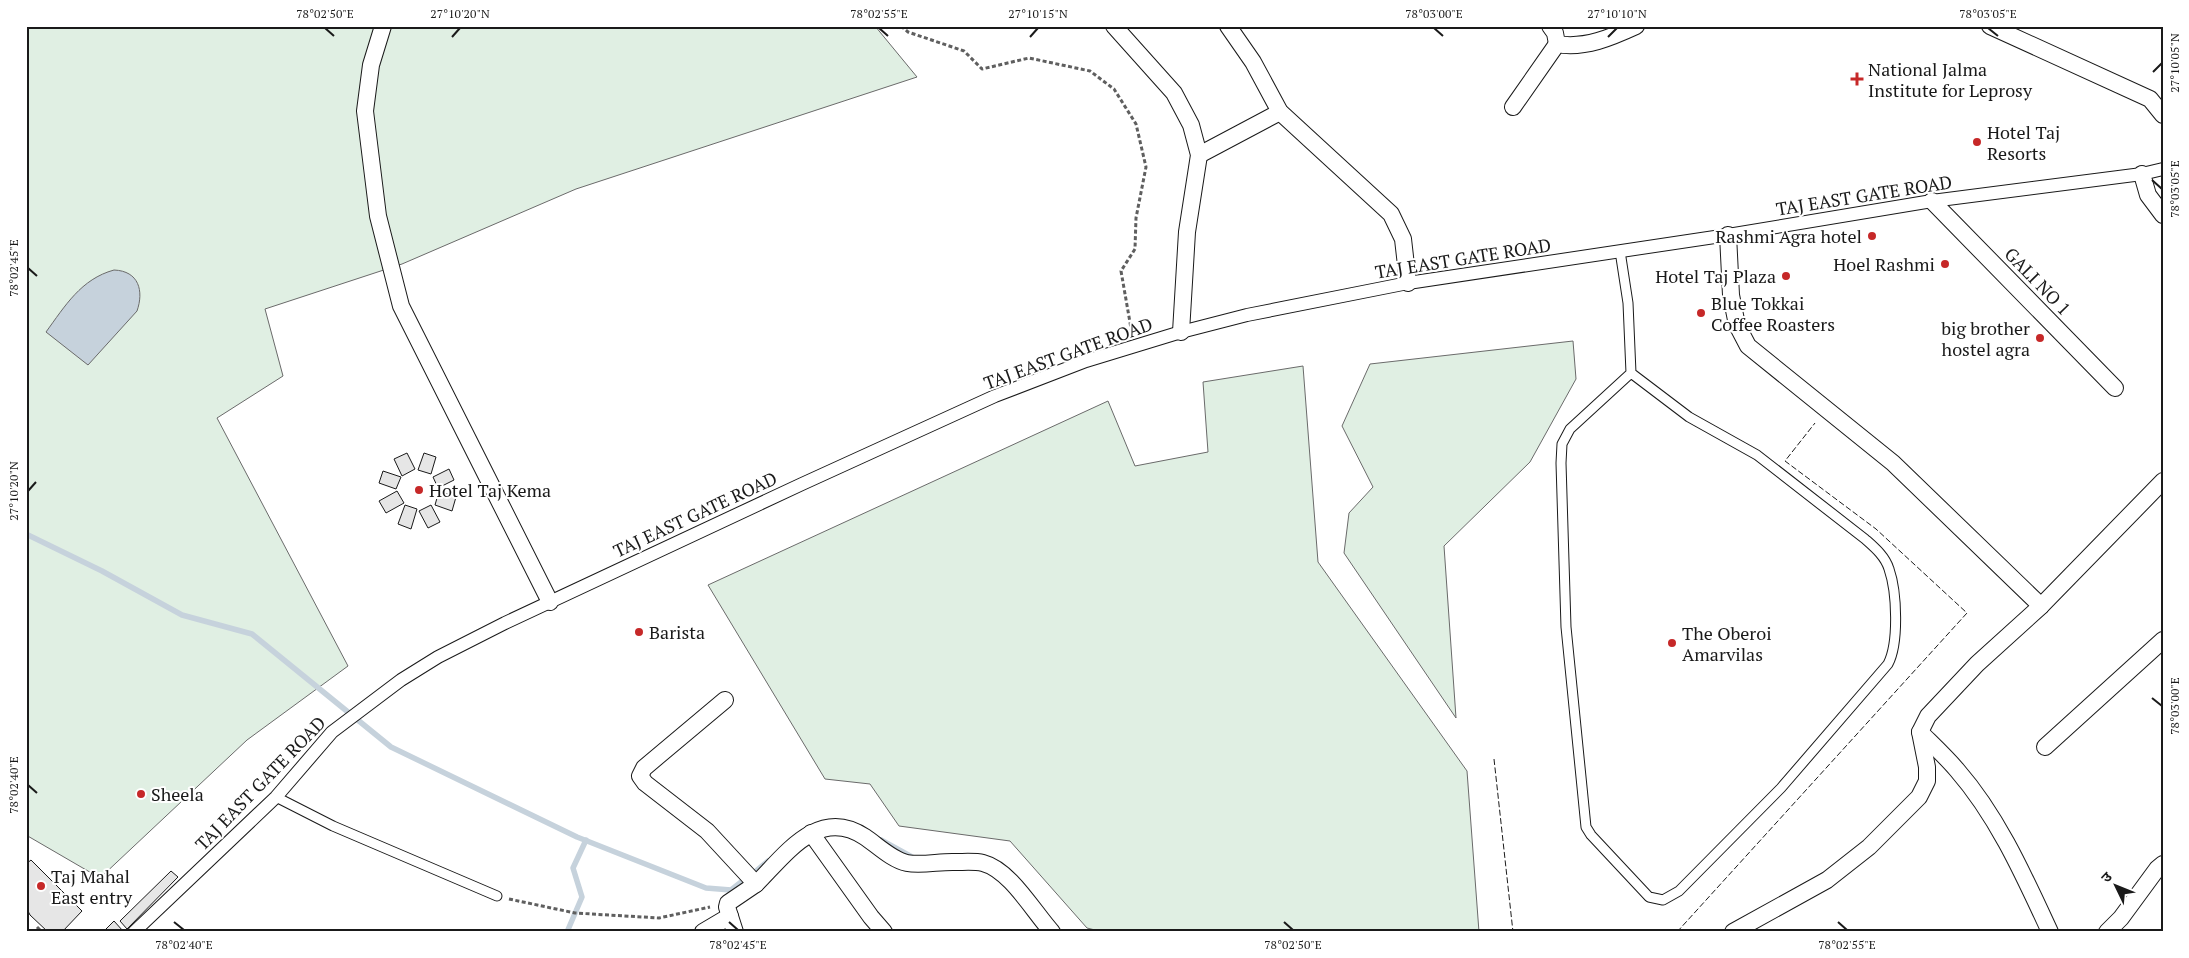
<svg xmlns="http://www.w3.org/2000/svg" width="2189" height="958" viewBox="0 0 2189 958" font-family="'PT Serif','Noto Sans Devanagari',serif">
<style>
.green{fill:#e0efe3;stroke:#6a6a6a}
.water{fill:#c6d2dc;stroke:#6a6a6a}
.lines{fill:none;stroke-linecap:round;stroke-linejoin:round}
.stream{stroke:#c6d2dc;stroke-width:5.5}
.building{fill:#e6e6e6;stroke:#1a1a1a}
.service-casing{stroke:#1a1a1a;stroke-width:11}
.pedestrian-casing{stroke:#1a1a1a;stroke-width:14}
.minor-casing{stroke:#1a1a1a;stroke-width:18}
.path{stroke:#5f5f5f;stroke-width:3;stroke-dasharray:4 2.5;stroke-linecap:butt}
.service{stroke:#fff;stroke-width:9}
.pedestrian{stroke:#fff;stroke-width:12}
.minor{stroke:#fff;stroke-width:16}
.fence{stroke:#1a1a1a;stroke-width:1;stroke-dasharray:6 2.5;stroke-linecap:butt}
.ticks{fill:none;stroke:#1a1a1a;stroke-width:2}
.poi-dot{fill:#c62828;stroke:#fff;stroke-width:2}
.labels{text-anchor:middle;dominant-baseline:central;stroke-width:4;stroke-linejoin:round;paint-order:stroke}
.poi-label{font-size:18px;fill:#1a1a1a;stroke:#fff;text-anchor:start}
.street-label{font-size:18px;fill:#1a1a1a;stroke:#fff}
.neatline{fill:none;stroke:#1a1a1a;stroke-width:2}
.ticks-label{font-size:12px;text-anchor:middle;fill:#1a1a1a}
</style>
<rect width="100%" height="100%" fill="#fff"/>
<g class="green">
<polygon points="26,26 875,26 917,77 576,189 402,264 265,309 283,376 217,418 348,666 247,740 100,878 26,835"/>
<polygon points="1573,341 1576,379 1530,462 1444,546 1456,718 1344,553 1349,513 1373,487 1342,426 1370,364"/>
<polygon points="1303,366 1318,562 1467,771 1479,932 1103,932 1087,928 1010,841 899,826 870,784 825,779 708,585 1108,401 1135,466 1208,452 1203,382"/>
</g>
<path class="water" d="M114 270C139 271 144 291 137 311L88 365 46 332C65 306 81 279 114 270Z"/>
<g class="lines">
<g class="stream">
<polyline points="26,534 102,571 182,615 252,634 391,747 577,837 706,888 731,890 745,879"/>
<polyline points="881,840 912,857"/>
<polyline points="756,871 768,861"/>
<polyline points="567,932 582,897 573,868 586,840"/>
</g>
</g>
<g class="building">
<polygon points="407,453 415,469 402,476 394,459"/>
<polygon points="424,453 436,457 431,474 418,470"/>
<polygon points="449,469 454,480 438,488 433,477"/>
<polygon points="383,471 401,477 396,489 379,483"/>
<polygon points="397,491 404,503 386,513 379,501"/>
<polygon points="439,491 456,497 452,511 435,505"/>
<polygon points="405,505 417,509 411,529 398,524"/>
<polygon points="431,505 440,522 428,528 419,511"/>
<polygon points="31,860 82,911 62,932 48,932 30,915 26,907 26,864"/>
<polygon points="171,871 178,877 127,929 120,921"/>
<polygon points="114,921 123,931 103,932"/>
</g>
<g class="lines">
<g class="service-casing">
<g id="service">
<path d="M1620 251 1628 303 1631 373 1570 429 1562 444 1561 463 1566 627 1586 827 1591 835 1649 897 1663 900 1679 891 1781 788 1888 664C1899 643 1897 592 1889 569 1885 556 1874 547 1865 539L1757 455 1689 417 1631 373"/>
<polyline points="276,797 333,826 497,896"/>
</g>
</g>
<g class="pedestrian-casing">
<polyline id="pedestrian" points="134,932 276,797 332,732 401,680 438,657 505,623 802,484 995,396 1086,361 1181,332 1247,315 1408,283 1728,235 1932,201 2142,174 2163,169"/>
</g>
<g class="minor-casing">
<g id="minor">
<polyline points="383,26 371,65 365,111 378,216 401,306 550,602"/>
<polyline points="1114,26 1174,93 1191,125 1199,155 1187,232 1181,332"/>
<polyline points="1228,26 1253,62 1280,112 1391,214 1403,239 1408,283"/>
<polyline points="1550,26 1555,33 1557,44"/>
<polyline points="1990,26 2150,99 2163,115"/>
<path d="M1513 107 1557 44C1585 49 1612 37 1636 26"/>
<polyline points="1199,155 1280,112"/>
<polyline points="2142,174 2148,195 2163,215"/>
<polyline points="1932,201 2115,388"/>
<polyline points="1728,235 1731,295 1737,325 1748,346 1893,463 2041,606"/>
<polyline points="725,700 644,768 640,776 645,783 707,831 756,884 728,903 727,907 735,932"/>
<path d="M1920 732C1932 744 1946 757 1957 770 1998 817 2024 876 2050 932"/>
<polyline points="2045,747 2163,640"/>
<polyline points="811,833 871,917 884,932"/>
<path d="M756 884C786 854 819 806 865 837 877 845 892 860 907 863 922 866 941 861 956 862 964 862 975 861 983 863 1010 870 1033 911 1052 932"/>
<polyline points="703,932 730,916"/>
<polyline points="1733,932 1827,880 1869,847 1919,797 1927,781 1927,767 1920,732 1928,716 1977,664 2041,606 2163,481"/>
<polyline points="2107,932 2121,918 2157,869 2163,864"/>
</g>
</g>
<g class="path">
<polyline points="901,26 908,32 964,51 982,69 1029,58 1090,71 1114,89 1136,124 1146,167 1136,218 1135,249 1121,271 1132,334"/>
<polyline points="509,899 575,913 659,918 710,907"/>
<polyline points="37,927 42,932"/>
</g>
<use href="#service" class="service"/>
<use href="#pedestrian" class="pedestrian"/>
<use href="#minor" class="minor"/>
<g class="fence">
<polyline points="1494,759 1513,932"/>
<polyline points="1677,932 1967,613 1876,529 1785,461 1815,423"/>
</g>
</g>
<path class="ticks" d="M325 28 334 36M879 28 888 36M1434 28 1443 36M1988 28 1998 36M452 37 460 28M1030 37 1038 28M1608 37 1617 28M2153 72 2162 63M2152 180 2162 189M28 268 37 276M28 491 36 482M2152 698 2162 706M28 785 37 793M174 922 184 930M729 922 738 930M1284 922 1293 930M1838 922 1847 930"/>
<g class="poi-dot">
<path d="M1854.5 71.5h5v5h5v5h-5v5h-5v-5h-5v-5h5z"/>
<circle cx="1977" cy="142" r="5"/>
<circle cx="1872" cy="236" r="5"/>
<circle cx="1945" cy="264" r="5"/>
<circle cx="1786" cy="276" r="5"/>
<circle cx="1701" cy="313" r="5"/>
<circle cx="2040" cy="338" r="5"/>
<circle cx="419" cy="490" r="5"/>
<circle cx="639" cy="632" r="5"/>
<circle cx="1672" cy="643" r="5"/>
<circle cx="141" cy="794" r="5"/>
<circle cx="41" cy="886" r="5"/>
</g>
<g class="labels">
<g class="poi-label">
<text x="1868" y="69">National Jalma<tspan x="1868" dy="21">Institute for Leprosy</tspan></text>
<text x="1987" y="132">Hotel Taj<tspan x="1987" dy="21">Resorts</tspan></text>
<text x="1862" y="236" text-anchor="end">Rashmi Agra hotel</text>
<text x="1935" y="264" text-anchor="end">Hoel Rashmi</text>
<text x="1776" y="276" text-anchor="end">Hotel Taj Plaza</text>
<text x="1711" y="303">Blue Tokkai<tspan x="1711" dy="21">Coffee Roasters</tspan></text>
<text x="2030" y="328" text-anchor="end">big brother<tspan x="2030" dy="21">hostel agra</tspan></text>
<text x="429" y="490">Hotel Taj Kema</text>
<text x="649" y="632">Barista</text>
<text x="1682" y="633">The Oberoi<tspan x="1682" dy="21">Amarvilas</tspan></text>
<text x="151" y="794">Sheela</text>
<text x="51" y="876">Taj Mahal<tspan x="51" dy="21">East entry</tspan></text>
</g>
<g class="street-label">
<text transform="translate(1864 195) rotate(-9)">TAJ EAST GATE ROAD</text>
<text transform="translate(1463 258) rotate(-9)">TAJ EAST GATE ROAD</text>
<text transform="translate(2038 281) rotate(46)">GALI NO 1</text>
<text transform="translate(1068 353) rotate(-20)">TAJ EAST GATE ROAD</text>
<text transform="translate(695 514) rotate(-25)">TAJ EAST GATE ROAD</text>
<text transform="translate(260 783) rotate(-46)">TAJ EAST GATE ROAD</text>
</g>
</g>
<rect width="2189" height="958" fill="none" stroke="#ffffff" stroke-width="55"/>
<g transform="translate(2116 886) rotate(313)" stroke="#ffffff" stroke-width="4" paint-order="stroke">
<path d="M0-4L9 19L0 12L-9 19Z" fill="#1a1a1a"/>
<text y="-8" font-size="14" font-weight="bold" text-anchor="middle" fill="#1a1a1a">उ</text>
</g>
<rect x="28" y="28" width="2134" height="902" class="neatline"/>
<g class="ticks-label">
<text x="325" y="18">78°02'50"E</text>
<text x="460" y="18">27°10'20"N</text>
<text x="879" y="18">78°02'55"E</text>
<text x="1038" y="18">27°10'15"N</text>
<text x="1434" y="18">78°03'00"E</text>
<text x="1617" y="18">27°10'10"N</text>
<text x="1988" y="18">78°03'05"E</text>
<text transform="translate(2175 63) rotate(-90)" y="4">27°10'05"N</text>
<text transform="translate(2175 189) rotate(-90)" y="4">78°03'05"E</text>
<text transform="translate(14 268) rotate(-90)" y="4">78°02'45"E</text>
<text transform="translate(14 491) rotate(-90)" y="4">27°10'20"N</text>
<text transform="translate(2175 706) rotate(-90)" y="4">78°03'00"E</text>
<text transform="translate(14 785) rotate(-90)" y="4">78°02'40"E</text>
<text x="184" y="949">78°02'40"E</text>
<text x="738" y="949">78°02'45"E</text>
<text x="1293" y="949">78°02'50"E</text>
<text x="1847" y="949">78°02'55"E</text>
</g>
</svg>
